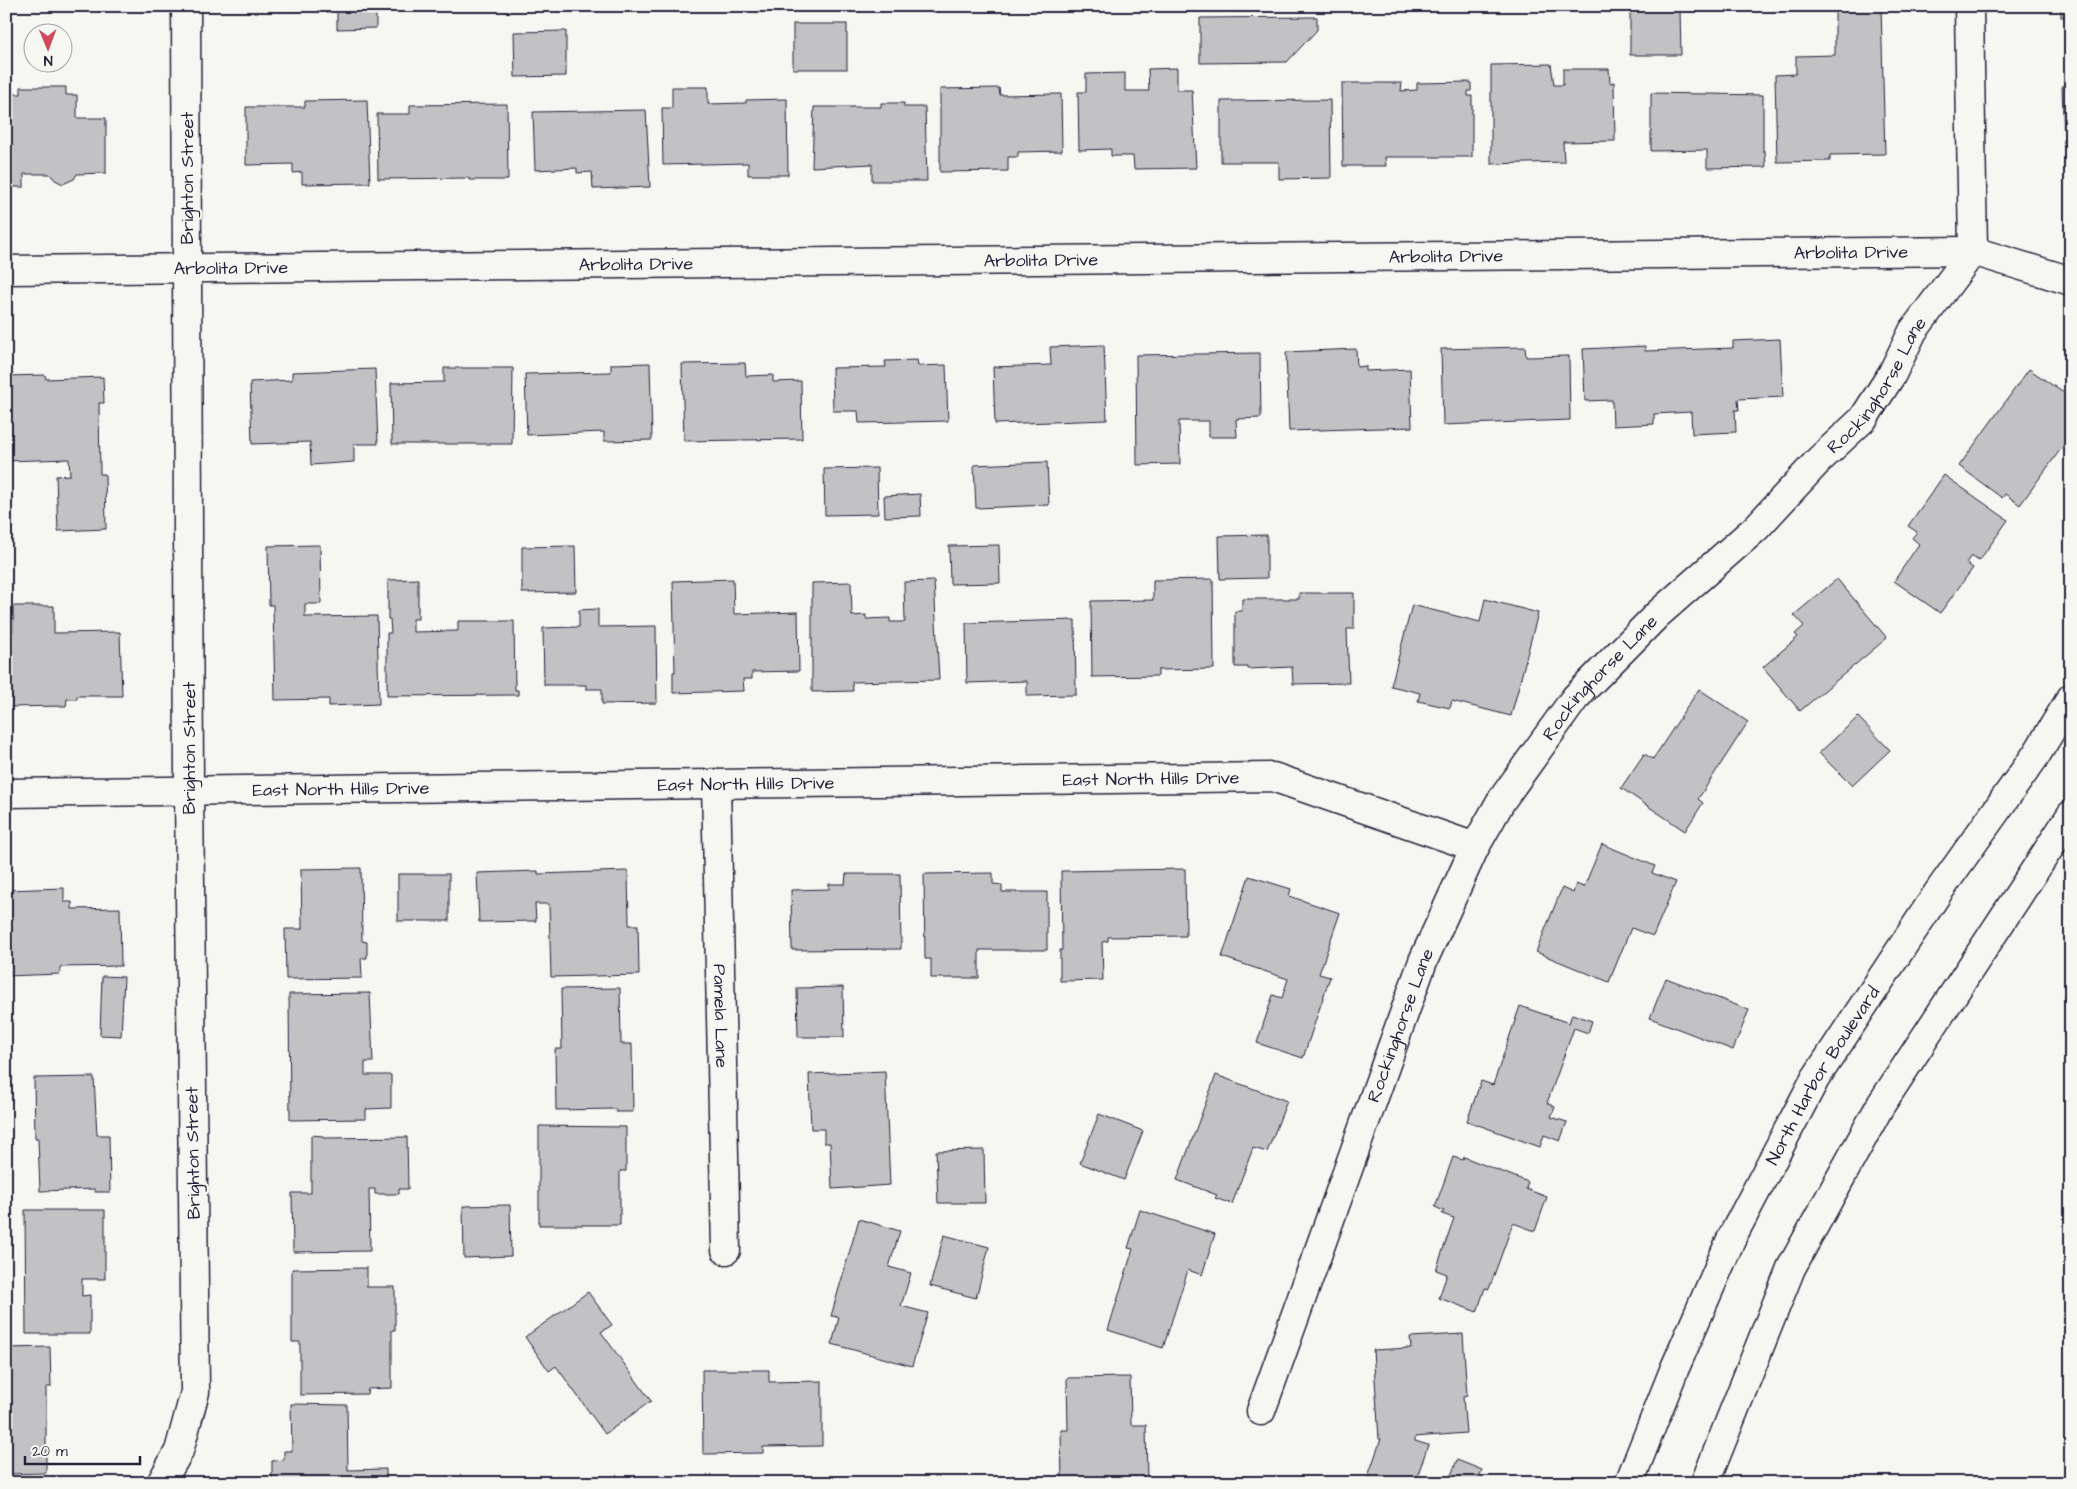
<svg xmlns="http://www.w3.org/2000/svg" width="2077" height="1489" viewBox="0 0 2077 1489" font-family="'Architects Daughter',sans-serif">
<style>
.building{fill:#c2c2c4;stroke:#22223b}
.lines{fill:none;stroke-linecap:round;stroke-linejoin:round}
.street-casing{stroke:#22223b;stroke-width:31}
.primary-casing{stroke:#22223b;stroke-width:31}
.street{stroke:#f6f6f2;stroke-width:28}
.primary{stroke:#f6f6f2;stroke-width:28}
.labels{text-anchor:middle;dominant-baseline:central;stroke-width:5;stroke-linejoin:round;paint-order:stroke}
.street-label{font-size:18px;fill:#22223b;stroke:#f6f6f2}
</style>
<rect width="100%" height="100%" fill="#f6f6f2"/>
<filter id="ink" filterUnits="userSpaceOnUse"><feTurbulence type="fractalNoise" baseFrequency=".02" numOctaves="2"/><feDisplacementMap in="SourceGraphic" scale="10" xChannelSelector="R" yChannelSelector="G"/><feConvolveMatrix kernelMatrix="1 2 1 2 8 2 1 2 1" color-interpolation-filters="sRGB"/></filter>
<g filter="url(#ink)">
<g class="building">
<polygon points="280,6 330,6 330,10 280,11"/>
<polygon points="337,6 376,6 376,28 337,29"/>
<polygon points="1835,6 1881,6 1885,154 1830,155 1830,161 1777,162 1775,75 1796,74 1796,56 1835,55"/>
<rect x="2061" y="6" width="10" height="11"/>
<polygon points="1680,9 1681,55 1630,55 1630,10"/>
<polygon points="1317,17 1317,30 1287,62 1200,63 1200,18"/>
<rect x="793" y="24" width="54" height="45"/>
<polygon points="566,31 566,76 515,77 514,32"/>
<polygon points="1551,64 1554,85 1563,85 1563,69 1609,69 1610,83 1614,82 1615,141 1563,142 1564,162 1491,164 1491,65"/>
<polygon points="1177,68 1177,90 1192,90 1196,168 1134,169 1133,156 1111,156 1111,149 1079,150 1078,92 1086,92 1086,74 1125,73 1125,91 1149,91 1148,69"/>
<polygon points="1471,82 1471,91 1468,91 1468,96 1472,96 1472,157 1385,157 1386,166 1343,166 1342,83 1402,83 1401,91 1417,90 1417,83"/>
<polygon points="2071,85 2071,147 2064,147 2062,86"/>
<polygon points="21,87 66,87 66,95 77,95 77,118 106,118 106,173 77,174 74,179 63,184 55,180 50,174 24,174 24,187 6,187 6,94 21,94"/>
<polygon points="672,87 708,87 708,104 746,103 746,100 787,99 788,175 748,175 748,163 663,165 662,108 672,108"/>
<polygon points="999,88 1000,95 1061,94 1062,151 1018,152 1018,157 1008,157 1008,171 940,172 940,89"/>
<polygon points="1651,93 1763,95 1763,151 1765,151 1766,167 1707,168 1707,150 1651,151"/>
<polygon points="367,100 370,183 302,184 302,172 293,173 293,164 246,165 246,107 305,107 305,101"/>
<polygon points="1330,100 1331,178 1279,179 1279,162 1221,162 1221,101"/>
<polygon points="881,103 904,103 904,107 925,107 927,181 872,181 872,164 812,167 814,107 881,107"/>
<polygon points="507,104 508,180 469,180 469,178 378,179 377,114 410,114 410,105"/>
<polygon points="646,110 650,187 593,189 592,172 577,173 577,168 535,170 533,112"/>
<polygon points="1780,339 1783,397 1738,399 1739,410 1735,410 1736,432 1692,434 1691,412 1654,414 1654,424 1613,426 1612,400 1585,401 1583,349 1645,346 1645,351 1733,348 1733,341"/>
<polygon points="1104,345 1107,420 995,424 993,367 1051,365 1050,347"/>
<polygon points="1525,347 1526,357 1569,356 1570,420 1443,425 1441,349"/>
<polygon points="1356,349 1357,367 1366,366 1366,371 1410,369 1412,427 1289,431 1286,352"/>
<polygon points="1260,353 1261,418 1236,419 1237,437 1209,437 1209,421 1179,421 1180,464 1137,465 1136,355"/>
<polygon points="917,360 918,366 946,365 948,421 859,423 858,411 833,411 832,368 886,367 885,361"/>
<polygon points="650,363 652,440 604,441 604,432 527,435 525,374 611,372 611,364"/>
<polygon points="745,363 746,376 773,375 773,382 801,381 802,439 684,441 682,364"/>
<polygon points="444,368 513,368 512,444 392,444 391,383 444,382"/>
<polygon points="375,369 378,444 354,444 354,462 311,465 310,442 252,444 250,382 292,380 292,372"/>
<polygon points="2029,369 2071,398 2071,435 2020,505 2005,494 2002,498 1959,466"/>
<polygon points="45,375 46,379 103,377 104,403 99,403 100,474 105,474 106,529 58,531 56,476 70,475 69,459 6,461 6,376"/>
<polygon points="1047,462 1049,505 976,508 974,465"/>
<polygon points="877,468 878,514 825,515 824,469"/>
<polygon points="1944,475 2008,520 1979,561 1971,556 1966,563 1973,568 1940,613 1894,581 1919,544 1912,538 1917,532 1908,526"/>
<polygon points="920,494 921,516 885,517 884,496"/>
<polygon points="1267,535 1267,578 1220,579 1219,536"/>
<polygon points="320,545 321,604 305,604 305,617 377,616 379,704 329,706 329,699 275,700 273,605 269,605 268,546"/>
<polygon points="999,545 1000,583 950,584 949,546"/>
<polygon points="575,546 576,592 522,593 522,547"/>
<polygon points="418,579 418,619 413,619 413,632 458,631 458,621 514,621 515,690 518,690 518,695 387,696 387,633 391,633 390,619 388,619 388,580"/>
<polygon points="733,579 734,614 798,612 799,671 752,672 752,679 743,679 744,691 673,693 673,672 675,672 673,581"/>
<polygon points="1213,579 1214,669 1158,670 1158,676 1092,677 1091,601 1153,600 1153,580"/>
<polygon points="1837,579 1887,638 1800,711 1763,667 1798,637 1795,634 1804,626 1794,615"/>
<polygon points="934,581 939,680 852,682 853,691 812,692 812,583 851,582 852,616 866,615 866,619 890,618 890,622 905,622 904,582"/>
<polygon points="1299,593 1354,593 1354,629 1347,629 1349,683 1293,684 1292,667 1248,669 1248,667 1235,667 1235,611 1242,611 1242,599 1299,599"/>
<polygon points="1485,599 1538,613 1511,716 1452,701 1450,708 1418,701 1420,693 1391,686 1412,605 1480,622"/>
<polygon points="13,606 54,606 54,633 120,632 122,696 77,696 77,699 67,699 66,706 6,707 6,632 13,632"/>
<polygon points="598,609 598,627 656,626 657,703 602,704 602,689 586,689 586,685 544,685 543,628 579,627 579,610"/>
<polygon points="1075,620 1076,695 1027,696 1027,681 967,683 966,623"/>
<polygon points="1699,689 1748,722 1698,799 1703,803 1685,831 1621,788 1644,754 1653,759"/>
<polygon points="1858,717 1890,750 1852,786 1819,753"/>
<polygon points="1602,844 1655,866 1652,873 1676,882 1653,936 1631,928 1609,982 1536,952 1562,888 1573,893 1576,884 1584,887"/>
<polygon points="361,868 362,941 367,942 367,958 361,958 362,978 286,979 285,929 302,929 301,869"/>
<polygon points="1185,869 1186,936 1108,937 1108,941 1102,942 1103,980 1060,981 1060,950 1062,950 1061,871"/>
<polygon points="538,871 538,874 628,871 629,925 638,925 639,975 551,977 549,904 535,904 536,921 479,922 477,873"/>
<polygon points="993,873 993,884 1002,885 1002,892 1047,892 1047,950 979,950 979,978 931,978 931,959 925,959 924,874"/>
<rect x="398" y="874" width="51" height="47"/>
<polygon points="846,874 900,874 901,949 792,950 791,890 829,889 829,884 845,884"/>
<polygon points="1249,876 1291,889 1289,896 1340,913 1319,974 1330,977 1303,1058 1257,1043 1273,995 1282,998 1288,979 1222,957"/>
<polygon points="64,888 64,902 72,902 72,909 120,908 121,966 60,967 60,974 6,976 6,890"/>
<polygon points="102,976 124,977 121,1036 100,1035"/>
<polygon points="1666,978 1749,1010 1733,1050 1650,1018"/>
<polygon points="843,987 844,1037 798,1037 797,988"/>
<polygon points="620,988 621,1044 632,1044 633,1112 616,1112 616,1109 556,1110 555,1049 562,1049 561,989"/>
<polygon points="370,993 373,1062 365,1062 365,1075 391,1075 391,1108 366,1109 366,1119 290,1120 289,994"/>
<polygon points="1520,1006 1569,1023 1572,1014 1592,1021 1588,1033 1574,1028 1547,1103 1555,1107 1551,1117 1567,1122 1560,1141 1544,1135 1540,1147 1467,1121 1481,1081 1493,1085"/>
<polygon points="885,1071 890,1185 832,1189 830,1143 824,1143 824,1129 811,1129 809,1074"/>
<polygon points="1216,1075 1287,1101 1267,1152 1253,1148 1232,1204 1215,1198 1217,1195 1177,1180"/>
<polygon points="94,1077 97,1135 109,1135 110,1192 95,1192 95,1189 40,1191 38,1138 35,1138 34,1078"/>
<polygon points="1099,1114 1143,1131 1124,1180 1080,1163"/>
<polygon points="539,1126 626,1127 626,1171 620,1171 620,1225 539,1225"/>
<polygon points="311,1135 323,1136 323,1138 407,1137 408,1189 399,1189 399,1194 375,1194 375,1189 369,1189 370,1251 293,1252 292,1193 311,1193"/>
<polygon points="984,1150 985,1203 938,1203 936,1151"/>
<polygon points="1453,1157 1463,1160 1464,1157 1528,1182 1526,1189 1547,1197 1535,1231 1513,1223 1489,1289 1485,1288 1477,1312 1439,1298 1447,1274 1436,1270 1454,1218 1442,1214 1444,1211 1435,1207"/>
<polygon points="510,1205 511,1256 464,1258 463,1206"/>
<polygon points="25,1210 105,1210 105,1279 82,1279 82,1296 90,1295 90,1334 26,1334"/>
<polygon points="1140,1210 1215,1234 1202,1275 1188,1270 1163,1348 1108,1330 1133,1249 1128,1248"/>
<polygon points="859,1219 900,1231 889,1267 911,1273 901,1306 928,1313 912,1366 832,1344 839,1317 831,1316"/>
<polygon points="944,1235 989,1247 976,1298 930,1286"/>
<polygon points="367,1268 367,1287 395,1287 395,1330 392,1330 392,1388 368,1389 367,1394 300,1395 300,1342 292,1342 292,1269"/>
<polygon points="588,1292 612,1325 601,1332 651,1401 605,1434 556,1366 549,1371 525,1337"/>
<polygon points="1463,1334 1467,1396 1463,1397 1466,1433 1415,1437 1415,1441 1428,1445 1415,1483 1366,1482 1381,1439 1379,1439 1373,1350 1411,1348 1410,1337"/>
<polygon points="50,1347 51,1387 46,1387 46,1473 6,1474 6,1348"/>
<polygon points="702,1370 769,1370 769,1382 822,1381 822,1446 763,1447 763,1453 703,1454"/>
<polygon points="1130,1377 1131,1425 1146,1425 1147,1483 1062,1483 1061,1430 1068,1430 1067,1378"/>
<polygon points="291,1404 347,1405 348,1470 386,1469 386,1483 272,1483 272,1461 284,1460 284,1451 292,1451"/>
<polygon points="1457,1460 1482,1470 1477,1483 1448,1483"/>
</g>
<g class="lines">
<g class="street-casing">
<g id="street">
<path id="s1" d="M6 270 1973 251 2071 281"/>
<path id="s2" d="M716 784 726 1250"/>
<path id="s3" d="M6 793 1273 777 1475 847"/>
<path id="s4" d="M1261 1411 1423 961 1475 847 1501 801 1575 698 1658 614 1756 528 1819 460 1863 419 1892 374 1913 331 1973 251 1969 6"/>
<polyline points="161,1483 179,1451 195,1392 189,789 186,6"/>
</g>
</g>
<g class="primary-casing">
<g id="primary">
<path id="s5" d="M1629 1483 1674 1370 1732 1237 1815 1079 1939 891 2036 755 2071 698"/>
<polyline points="1705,1483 1791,1268 1880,1106 2071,815"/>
</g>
</g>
<use href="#street" class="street"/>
<use href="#primary" class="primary"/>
</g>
</g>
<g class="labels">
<g class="street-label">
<text transform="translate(187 178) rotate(-90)">Brighton Street</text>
<text stroke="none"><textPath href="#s1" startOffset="1845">Arbolita Drive</textPath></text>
<text stroke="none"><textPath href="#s1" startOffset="1440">Arbolita Drive</textPath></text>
<text stroke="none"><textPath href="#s1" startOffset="1035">Arbolita Drive</textPath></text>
<text stroke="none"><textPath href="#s1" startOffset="630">Arbolita Drive</textPath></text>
<text stroke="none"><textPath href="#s1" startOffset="225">Arbolita Drive</textPath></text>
<text stroke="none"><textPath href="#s4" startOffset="1220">Rockinghorse Lane</textPath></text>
<text stroke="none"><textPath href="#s4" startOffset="815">Rockinghorse Lane</textPath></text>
<text transform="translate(189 748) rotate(-90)">Brighton Street</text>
<text stroke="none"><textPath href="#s3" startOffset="1145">East North Hills Drive</textPath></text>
<text stroke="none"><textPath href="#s3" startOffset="740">East North Hills Drive</textPath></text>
<text stroke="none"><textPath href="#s3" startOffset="335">East North Hills Drive</textPath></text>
<text stroke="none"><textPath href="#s2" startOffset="232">Pamela Lane</textPath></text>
<text stroke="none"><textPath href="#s4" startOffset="410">Rockinghorse Lane</textPath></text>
<text stroke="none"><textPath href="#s5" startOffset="452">North Harbor Boulevard</textPath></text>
<text transform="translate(193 1153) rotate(-91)">Brighton Street</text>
</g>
</g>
<rect width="2077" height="1489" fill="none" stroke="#f6f6f2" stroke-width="25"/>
<rect x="12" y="12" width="2052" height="1464" fill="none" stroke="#22223b" stroke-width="2" filter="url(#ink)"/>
<g transform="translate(48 48) rotate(179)"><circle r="24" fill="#f6f6f2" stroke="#a1a1a9"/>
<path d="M0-4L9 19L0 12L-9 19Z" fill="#d1495b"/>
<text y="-8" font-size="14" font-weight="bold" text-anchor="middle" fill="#22223b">N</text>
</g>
<path d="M25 1456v8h115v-8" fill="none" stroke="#22223b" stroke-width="2.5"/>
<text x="32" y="1456" font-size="15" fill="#22223b" stroke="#f6f6f2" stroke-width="4" paint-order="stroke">20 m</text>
</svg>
